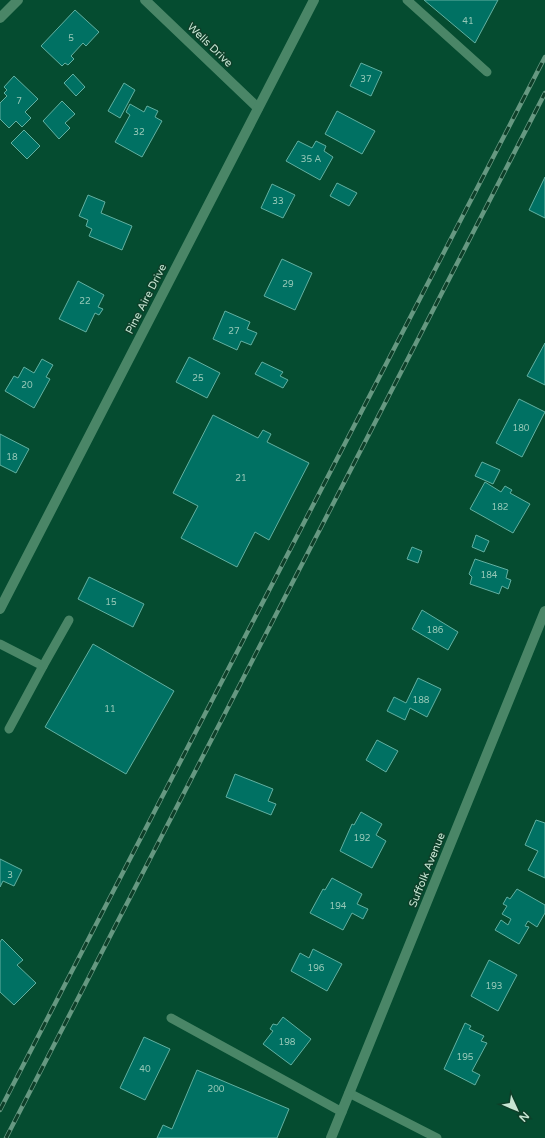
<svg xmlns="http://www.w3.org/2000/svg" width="545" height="1138" viewBox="0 0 545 1138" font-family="'Varela Round',sans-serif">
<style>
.building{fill:#007163;stroke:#62b0a1}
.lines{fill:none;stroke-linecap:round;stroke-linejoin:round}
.lane{stroke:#4a8667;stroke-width:9}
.street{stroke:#4a8667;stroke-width:10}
.secondary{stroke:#4a8667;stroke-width:10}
.rail-casing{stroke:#669881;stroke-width:4.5}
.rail{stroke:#0e3f29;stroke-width:3;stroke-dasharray:9;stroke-linecap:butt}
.labels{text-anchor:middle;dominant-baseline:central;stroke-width:3;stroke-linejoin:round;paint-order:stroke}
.number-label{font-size:9px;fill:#95c8b7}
.street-label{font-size:11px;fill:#c7e5d3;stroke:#0e3f29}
</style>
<rect width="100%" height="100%" fill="#054c30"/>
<g class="building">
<polygon points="424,0 498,0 475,43"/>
<polygon points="75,10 99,32 86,46 83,43 71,56 74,59 68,65 65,63 62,66 41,46"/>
<polygon points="361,63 382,72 371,96 350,86"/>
<polygon points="73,74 85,87 76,96 64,83"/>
<polygon points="14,76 38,99 25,112 31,118 22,127 16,121 9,128 0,119 0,103 7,96 4,93 7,90 4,87"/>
<polygon points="124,83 135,90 120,118 108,111"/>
<polygon points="62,101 75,114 65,123 70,128 59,139 43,121"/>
<polygon points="130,104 144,112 147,106 158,111 155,117 162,121 142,157 115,142 130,115 126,112"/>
<polygon points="337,111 375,131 362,154 325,134"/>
<polygon points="24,130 40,146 27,159 11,143"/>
<polygon points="298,141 312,148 316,141 326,146 324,151 333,157 320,180 286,161"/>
<polygon points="545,177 545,218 529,210"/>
<polygon points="337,183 357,193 349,206 330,196"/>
<polygon points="272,184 295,195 283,218 261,208"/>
<polygon points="88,195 105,202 101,213 132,226 122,250 89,236 92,229 86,226 88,220 79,216"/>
<polygon points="282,259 312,273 295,310 264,296"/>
<polygon points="78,281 104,295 98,307 103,309 99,315 95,313 86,332 59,319"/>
<polygon points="225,311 250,322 247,329 257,333 251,345 241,341 237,350 213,339"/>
<polygon points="545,343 545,385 527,376"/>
<polygon points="189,357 220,373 207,398 176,382"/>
<polygon points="42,359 53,365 46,377 50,379 34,408 5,391 14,376 18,378 24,367 34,373"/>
<polygon points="262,362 283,372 280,376 288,380 283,388 255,374"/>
<polygon points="519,399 545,412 522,457 496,443"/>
<polygon points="213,415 258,438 263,430 271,434 267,442 309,463 269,540 255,532 237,567 181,538 198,506 173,493"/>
<polygon points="0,434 29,449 16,473 0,465"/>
<polygon points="482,462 500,470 493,484 475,476"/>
<polygon points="485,482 501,492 505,486 512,490 510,493 530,504 513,533 470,509"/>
<polygon points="476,535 489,541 484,552 472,547"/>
<polygon points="412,547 422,551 418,563 407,559"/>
<polygon points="475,559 508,570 506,578 511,580 508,589 502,586 499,594 470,584 472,577 469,574"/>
<polygon points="89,577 144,604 133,627 78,599"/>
<polygon points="422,610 458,632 448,650 412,629"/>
<polygon points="93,644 174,691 126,774 45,727"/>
<polygon points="418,678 441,689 427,717 410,708 405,720 387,711 394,697 406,703"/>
<polygon points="377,740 398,751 386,772 366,760"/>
<polygon points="235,774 273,789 268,801 276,804 271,815 226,797"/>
<polygon points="361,812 382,824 376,835 386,841 372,868 340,851 352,824 354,825"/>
<polygon points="536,820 545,823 545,878 528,870 538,851 525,845"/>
<polygon points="0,859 22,870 14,886 3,881 0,887"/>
<polygon points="332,878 362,894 357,904 368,909 363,919 352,913 343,930 310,913 323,889 325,890"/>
<polygon points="517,889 545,905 545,913 537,927 528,921 525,926 529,927 519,944 495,930 501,920 508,925 511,919 502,914 507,906 503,904 507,897 510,899"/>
<polygon points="2,939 23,960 17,965 36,983 14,1005 0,992 0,942"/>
<polygon points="313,949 342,964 327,991 291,971 300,953 309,958"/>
<polygon points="489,960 517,975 498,1011 471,996"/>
<polygon points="283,1017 311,1039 291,1065 263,1044 273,1031 270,1029 273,1024 277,1025"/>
<polygon points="465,1023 471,1026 469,1029 484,1036 481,1041 487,1043 472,1071 480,1075 475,1085 444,1069"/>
<polygon points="144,1037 170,1049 145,1100 120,1088"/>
<polygon points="197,1070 289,1109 277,1138 157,1138 163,1125 172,1129"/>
</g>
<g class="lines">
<g class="lane">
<polyline points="407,0 487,72"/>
<polyline points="0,644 43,666 9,729"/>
<polyline points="43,666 69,620"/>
<polyline points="171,1018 342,1112"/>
<polyline points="349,1093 437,1138"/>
</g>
<g class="street">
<polyline points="145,0 258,108"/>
<polyline points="0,18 18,0"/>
</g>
<g class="secondary">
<polyline points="0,609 314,0"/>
<polyline points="331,1138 545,611"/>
</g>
<g class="rail-casing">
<g id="rail">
<polyline points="0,1110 545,57"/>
<polyline points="6,1138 545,93"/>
</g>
</g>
<use href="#rail" class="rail"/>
</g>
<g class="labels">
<g class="number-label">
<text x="468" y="21">41</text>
<text x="71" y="38">5</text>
<text x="366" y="79">37</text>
<text x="19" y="101">7</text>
<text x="139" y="132">32</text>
<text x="311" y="159">35 A</text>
<text x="278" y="201">33</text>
<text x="288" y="284">29</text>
<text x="85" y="301">22</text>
<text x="234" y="331">27</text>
<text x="198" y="378">25</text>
<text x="27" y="385">20</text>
<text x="521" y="428">180</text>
<text x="12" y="457">18</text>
<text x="241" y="478">21</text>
<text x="500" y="507">182</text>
<text x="489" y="575">184</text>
<text x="111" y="602">15</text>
<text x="435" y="630">186</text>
<text x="421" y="700">188</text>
<text x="110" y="709">11</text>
<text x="362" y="838">192</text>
<text x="10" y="875">3</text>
<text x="338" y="906">194</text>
<text x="316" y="968">196</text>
<text x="494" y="986">193</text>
<text x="287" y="1042">198</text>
<text x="465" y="1057">195</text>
<text x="145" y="1069">40</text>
<text x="216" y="1089">200</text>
</g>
<g class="street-label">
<text transform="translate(210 45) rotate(44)">Wells Drive</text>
<text transform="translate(146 299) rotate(-63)">Pine Aire Drive</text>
<text transform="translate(427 870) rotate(-68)">Suffolk Avenue</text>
</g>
</g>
<g transform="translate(517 1110) rotate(134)" stroke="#0e3f29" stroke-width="3" paint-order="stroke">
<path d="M0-3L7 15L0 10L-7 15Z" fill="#c7e5d3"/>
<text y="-6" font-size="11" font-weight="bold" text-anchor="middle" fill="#c7e5d3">N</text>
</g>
</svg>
